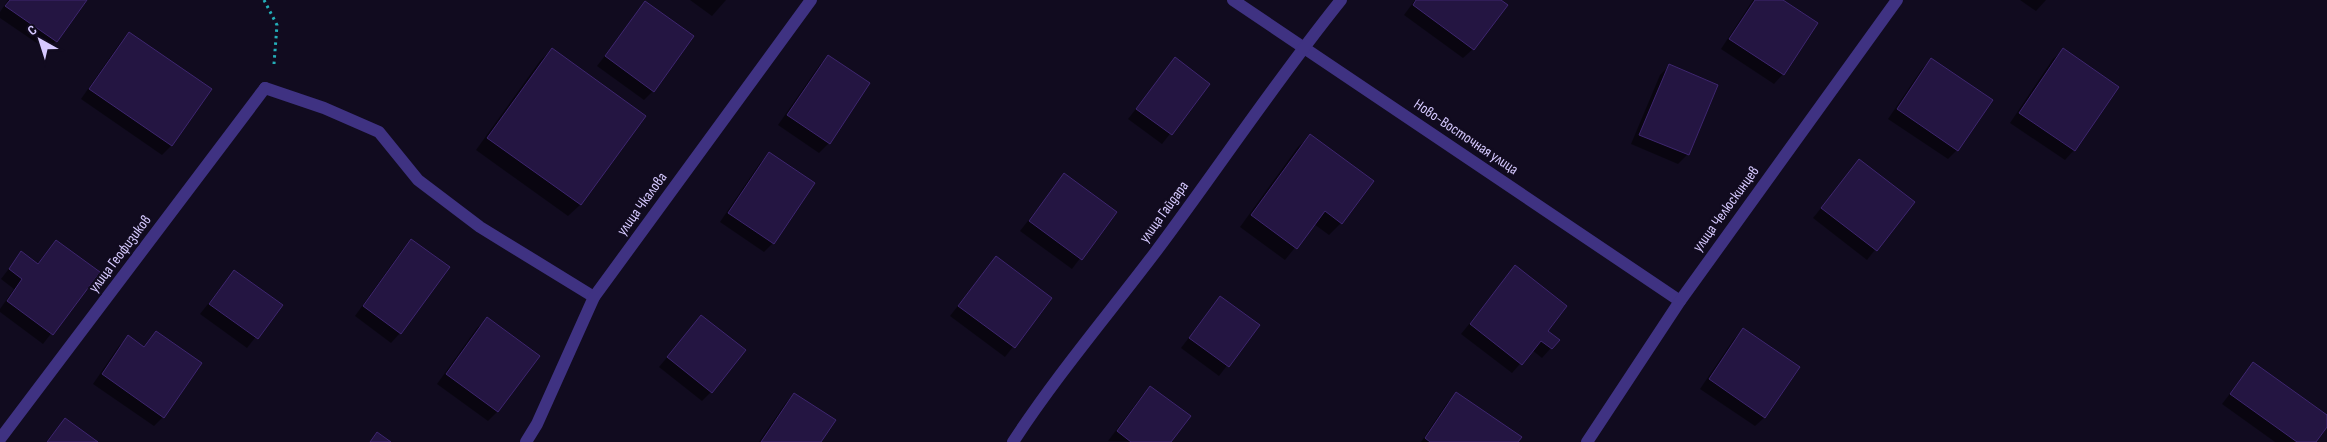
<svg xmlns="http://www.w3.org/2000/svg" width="2327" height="442" viewBox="0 0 2327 442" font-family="'Sofia Sans Condensed',sans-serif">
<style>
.shadow{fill:#0007}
.building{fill:#241542;stroke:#3e266f}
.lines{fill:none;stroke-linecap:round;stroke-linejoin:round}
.path{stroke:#24aeb8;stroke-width:3;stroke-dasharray:2.5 4;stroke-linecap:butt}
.lane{stroke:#3f3282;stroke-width:12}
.street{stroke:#3f3282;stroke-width:12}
.labels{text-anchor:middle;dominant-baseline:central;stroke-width:5;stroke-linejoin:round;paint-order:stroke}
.street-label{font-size:15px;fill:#d6c9ff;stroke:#110b1f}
</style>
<rect width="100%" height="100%" fill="#110b1f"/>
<g class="shadow">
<polygon points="8,0 85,0 56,41 47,50 0,18 0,12"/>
<polygon points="690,0 726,0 712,16"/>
<polygon points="1415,0 1499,0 1473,49 1463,58 1404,15"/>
<polygon points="1753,0 1781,0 1816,23 1783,74 1774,84 1721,49"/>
<polygon points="2020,0 2046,0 2036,11"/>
<polygon points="646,3 653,91 644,100 597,66"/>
<polygon points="129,33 210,90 171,146 162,155 81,99 120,43"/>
<polygon points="552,49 644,116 580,205 568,216 476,150 540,61"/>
<polygon points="2063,50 2117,87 2074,150 2065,160 2010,123 2053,59"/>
<polygon points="828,56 869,83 829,143 819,153 778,125 819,66"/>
<polygon points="1175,59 1209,84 1162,144 1128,119"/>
<polygon points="1931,60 1957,150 1948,159 1888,119 1922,69"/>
<polygon points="1669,66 1688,154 1678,164 1631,144 1660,75"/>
<polygon points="1310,136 1341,223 1329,235 1314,224 1285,260 1240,227 1298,147"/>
<polygon points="769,154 773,243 764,252 720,222 760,163"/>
<polygon points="1859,161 1913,202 1867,260 1813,218"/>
<polygon points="1064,175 1115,212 1072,269 1020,231"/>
<polygon points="56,241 98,273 43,344 0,312 0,309 14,289 1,279 21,253 37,264"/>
<polygon points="412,241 400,333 391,343 355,316 402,250"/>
<polygon points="996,257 1051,298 1005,357 950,316"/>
<polygon points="1516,267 1546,331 1558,340 1542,358 1532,350 1512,373 1461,334"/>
<polygon points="234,271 281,305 247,348 200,314"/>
<polygon points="1220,297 1258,325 1219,376 1181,348"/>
<polygon points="701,317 711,392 702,401 659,367"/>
<polygon points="487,319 497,412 488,421 437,384 477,328"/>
<polygon points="1743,330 1765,417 1755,426 1700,389 1734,339"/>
<polygon points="156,332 163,417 154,426 93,384 119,346 129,337 143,347"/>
<polygon points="2253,364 2327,417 2327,425 2315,442 2275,442 2222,404"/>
<polygon points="1150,387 1170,442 1108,441 1141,397"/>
<polygon points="794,394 820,442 759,442 785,404"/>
<polygon points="1457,394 1517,442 1421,442 1447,403"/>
<polygon points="65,419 96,442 46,442"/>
</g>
<g class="building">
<polygon points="10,0 87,0 57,42 5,6"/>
<polygon points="1416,0 1501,0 1508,5 1474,50 1413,5"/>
<polygon points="1755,0 1783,0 1818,23 1784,75 1729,39"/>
<polygon points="645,1 694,36 654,92 605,56"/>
<polygon points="129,32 212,89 172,146 89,89"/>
<polygon points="552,48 646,116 581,205 487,138"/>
<polygon points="2063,48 2119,87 2075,151 2019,113"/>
<polygon points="828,55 870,83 830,144 787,115"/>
<polygon points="1175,57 1210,84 1172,135 1136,109"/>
<polygon points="1931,58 1993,100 1958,151 1897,109"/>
<polygon points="1669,64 1718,85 1689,155 1639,135"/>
<polygon points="1310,134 1374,181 1342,224 1325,211 1297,249 1251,215"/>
<polygon points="769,152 815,183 774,244 728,213"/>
<polygon points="1859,159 1915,202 1877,251 1821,208"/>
<polygon points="1064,173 1117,212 1082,260 1029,221"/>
<polygon points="411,239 450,267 401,334 363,306"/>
<polygon points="56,240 100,272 53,335 7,301 22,279 9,269 21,251 38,264"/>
<polygon points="996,256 1052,298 1015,348 958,306"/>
<polygon points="1515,265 1567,306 1548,331 1560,340 1552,349 1541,341 1522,365 1470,324"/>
<polygon points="234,270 283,305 258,339 209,304"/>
<polygon points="1220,296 1260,325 1229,367 1189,338"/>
<polygon points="701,315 746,350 712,393 667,357"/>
<polygon points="487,317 540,356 498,412 446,374"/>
<polygon points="1743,328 1800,367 1765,418 1709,379"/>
<polygon points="156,331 202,363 164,418 102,374 128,335 144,347"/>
<polygon points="2253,362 2327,415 2327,427 2316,442 2297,442 2230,394"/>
<polygon points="1150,386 1191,416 1171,442 1131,442 1117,431"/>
<polygon points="1456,392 1522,437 1518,442 1430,442 1425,438"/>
<polygon points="794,393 836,420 821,442 761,442"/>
<polygon points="65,418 98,442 47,442"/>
<polygon points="377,432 391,442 370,442"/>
</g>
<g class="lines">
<polyline class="path" points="264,0 277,25 274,64"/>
<polyline class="lane" points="265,88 324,108 379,132 418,180 480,227 594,297"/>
<g class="street">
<polyline points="1233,0 1680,301"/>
<polyline points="0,439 265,88"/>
<polyline points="526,442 537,424 594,297 811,0"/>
<path d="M1013 442C1056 376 1107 316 1154 254 1217 170 1275 82 1341 0"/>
<polyline points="1587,442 1680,301 1897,0"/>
</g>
</g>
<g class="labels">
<g class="street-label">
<text transform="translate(1466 137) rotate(34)">Ново-Восточная улица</text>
<text transform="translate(642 204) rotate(-54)">улица Чкалова</text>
<text transform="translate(1726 209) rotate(-54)">улица Челюскинцев</text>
<text transform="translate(1164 212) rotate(-54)">улица Гайдара</text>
<text transform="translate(120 254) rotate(-53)">улица Геофизиков</text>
</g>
</g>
<g transform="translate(40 40) rotate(321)" stroke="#110b1f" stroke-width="4" paint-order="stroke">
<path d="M0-4L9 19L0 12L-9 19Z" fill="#d6c9ff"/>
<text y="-8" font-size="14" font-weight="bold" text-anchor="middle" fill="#d6c9ff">С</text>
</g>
</svg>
